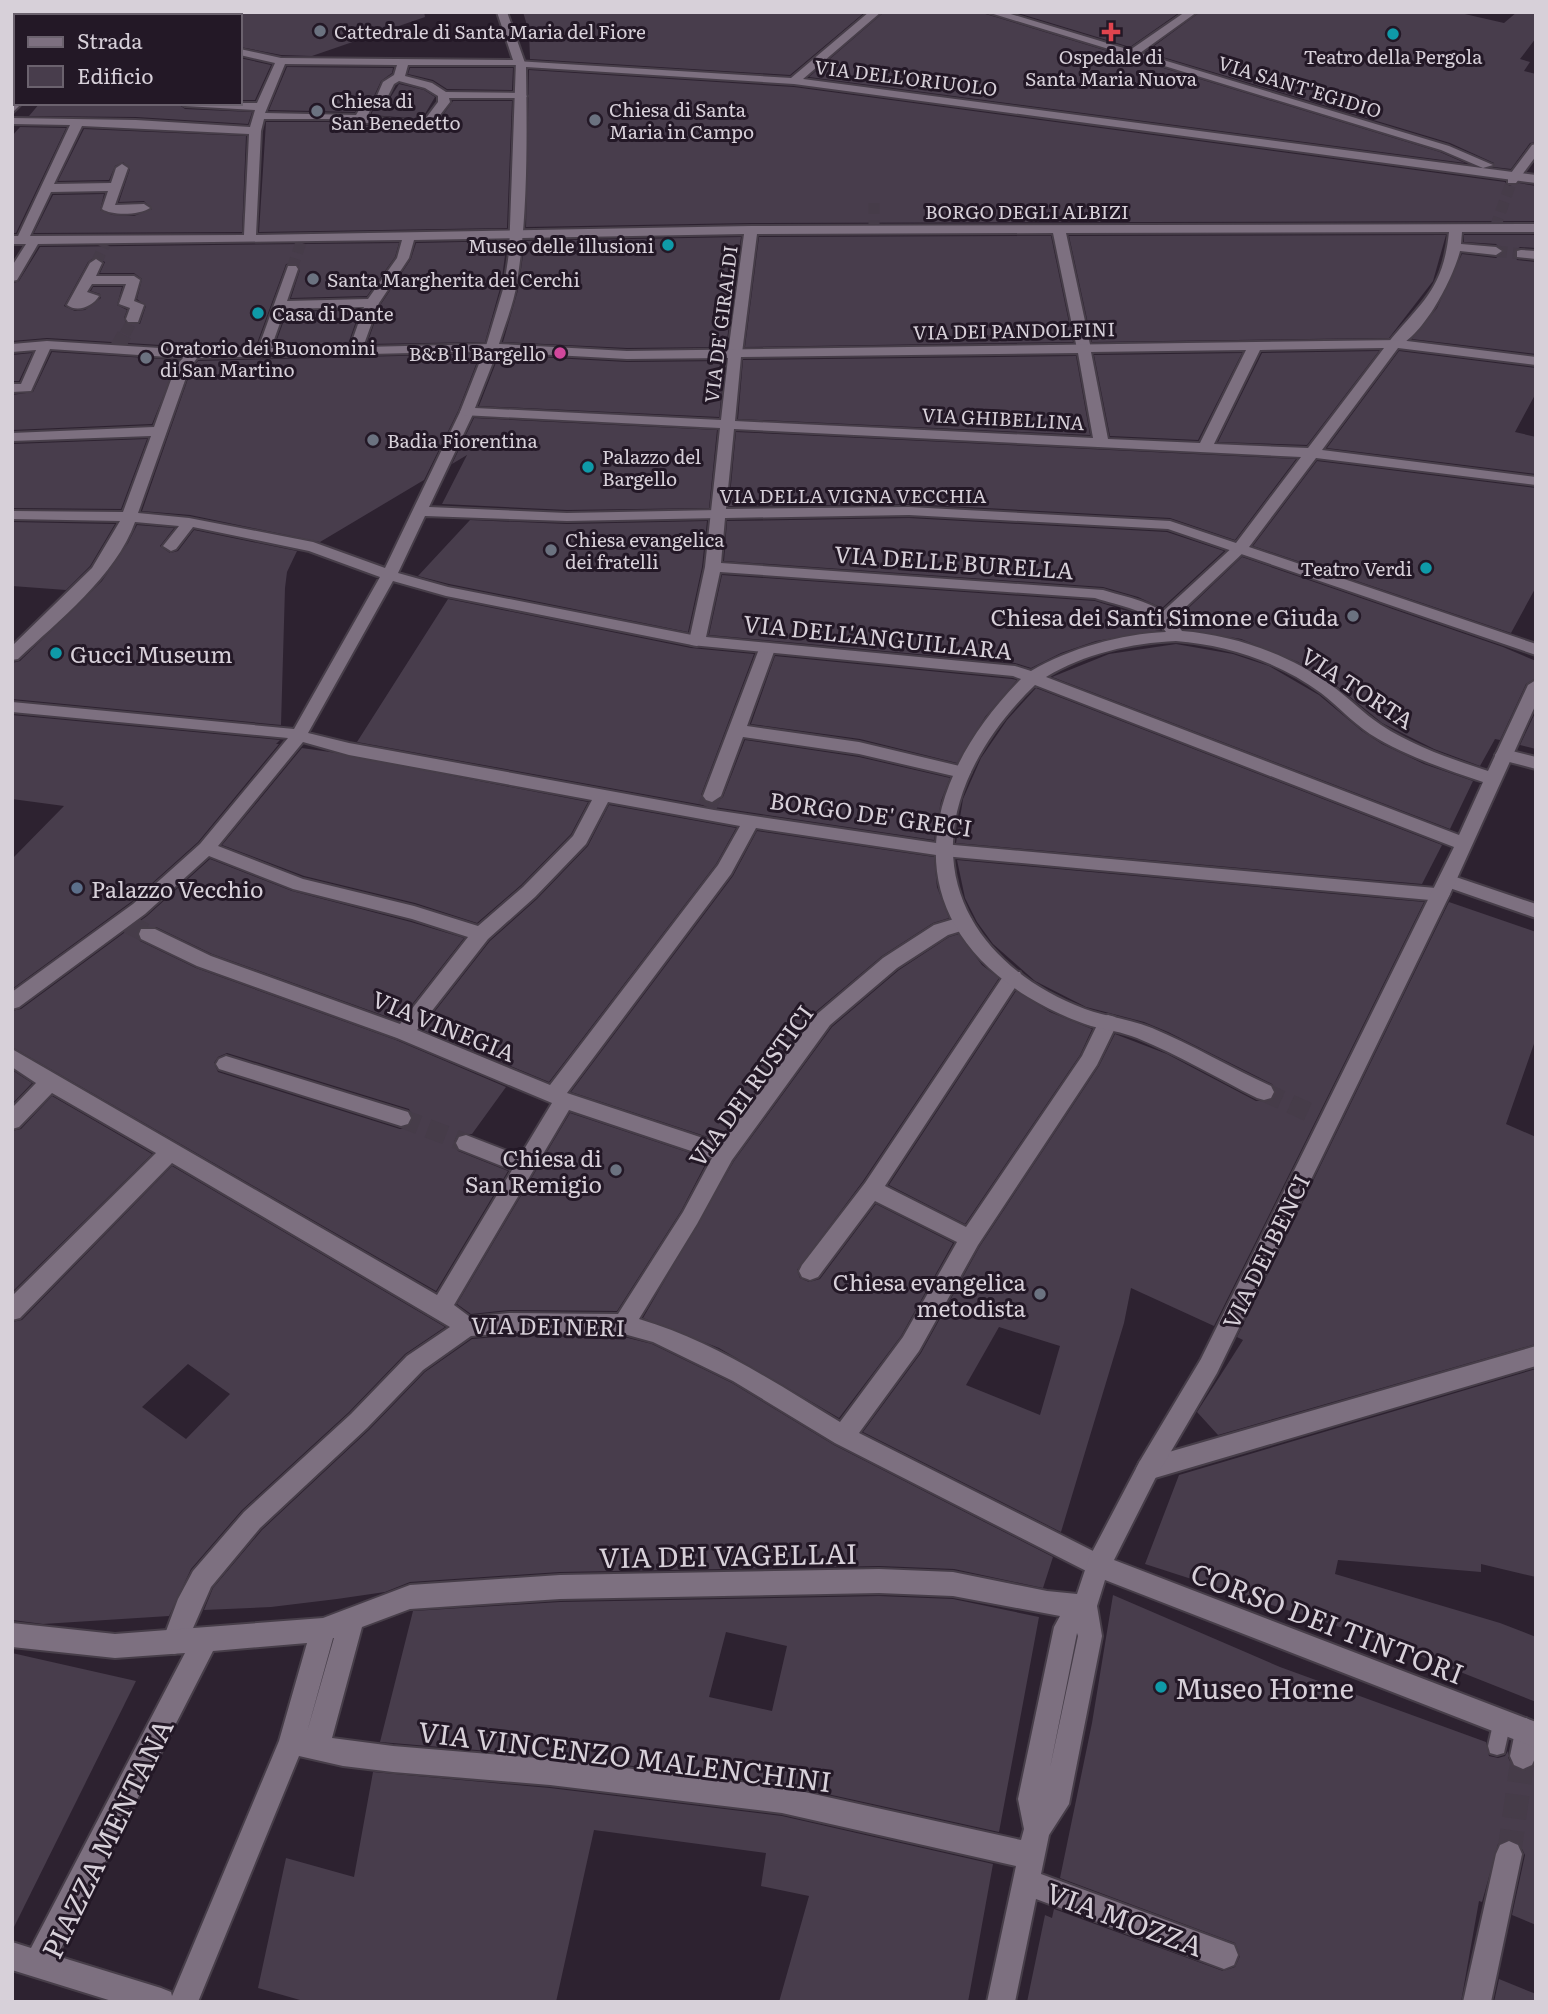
<svg xmlns="http://www.w3.org/2000/svg" width="1548" height="2014" viewBox="0 0 1548 2014" font-family="Literata,serif">
<style>
.building{fill:#483d4c;fill-rule:evenodd}
.lines{fill:none;stroke-linecap:round;stroke-linejoin:round}
.pedestrian-tunnel-far3{stroke:#463c49;stroke-width:11;stroke-dasharray:11 6;stroke-linecap:butt}
.pedestrian-tunnel-far2{stroke:#463c49;stroke-width:15;stroke-dasharray:15 8;stroke-linecap:butt}
.pedestrian-tunnel-far1{stroke:#463c49;stroke-width:19;stroke-dasharray:19 10;stroke-linecap:butt}
.pedestrian-tunnel{stroke:#463c49;stroke-width:24;stroke-dasharray:24 12;stroke-linecap:butt}
.minor-tunnel{stroke:#463c49;stroke-width:19;stroke-dasharray:19 10;stroke-linecap:butt}
.service-casing{stroke:#473e49;stroke-width:4}
.pedestrian-casing{stroke:#473e49;stroke-width:4}
.minor-casing{stroke:#473e49;stroke-width:4}
.service{fill:#7d7080;fill-rule:evenodd}
.pedestrian{fill:#7d7080;fill-rule:evenodd}
.minor{fill:#7d7080;fill-rule:evenodd}
.worship-dot{fill:#6b7280;stroke:#231826;stroke-width:2.5}
.health-dot{fill:#e0444e;stroke:#231826;stroke-width:2.5}
.culture-dot{fill:#0f9aa8;stroke:#231826;stroke-width:2.5}
.hotel-dot{fill:#d1479c;stroke:#231826;stroke-width:2.5}
.service-dot{fill:#5c6f8a;stroke:#231826;stroke-width:2.5}
.labels{text-anchor:middle;dominant-baseline:central;stroke-width:6;stroke-linejoin:round;paint-order:stroke}
.far-poi-label{font-size:19px;fill:#d7d0d9;stroke:#231826;text-anchor:start}
.far-street-label{font-size:19px;fill:#d7d0d9;stroke:#231826}
.street-label{font-size:23px;fill:#d7d0d9;stroke:#231826}
.poi-label{font-size:23px;fill:#d7d0d9;stroke:#231826;text-anchor:end}
.near-street-label{font-size:28px;fill:#d7d0d9;stroke:#231826}
.near-poi-label{font-size:28px;fill:#d7d0d9;stroke:#231826;text-anchor:start}
</style>
<rect width="100%" height="100%" fill="#2d2230"/>
<g class="building">
<polygon points="240,12 424,12 425,17 312,56 281,55 240,47"/>
<polygon points="523,12 865,12 790,75 530,59 529,32"/>
<polygon points="884,12 979,12 1440,152 1465,163 809,77"/>
<polygon points="1014,12 1180,12 1130,47"/>
<polygon points="1200,12 1456,12 1504,23 1517,12 1536,12 1536,38 1520,59 1530,62 1524,71 1536,74 1536,142 1530,143 1511,169 1494,167 1494,163 1450,143 1146,52"/>
<polygon points="240,58 271,65 255,100 240,100"/>
<polygon points="287,67 393,68 392,73 381,81 374,96 362,101 355,112 269,110"/>
<polygon points="410,68 513,68 512,90 447,89 433,80 408,74"/>
<polygon points="529,70 794,87 1505,182 1508,186 1519,183 1536,186 1536,221 751,223 526,227"/>
<polygon points="399,84 424,90 435,97 422,119 371,115 374,108 387,103"/>
<polygon points="453,101 512,101 507,228 259,232 266,122 328,122 427,132 432,130"/>
<polygon points="40,103 178,104 185,109 252,112 248,124 136,117 29,116"/>
<polygon points="20,127 66,128 16,233 12,233 12,136"/>
<polygon points="84,129 246,136 242,232 34,233 53,195 104,194 100,210 112,215 134,216 152,209 144,201 119,202 130,169 123,162 115,166 109,180 58,181"/>
<polygon points="1446,235 1433,281 1389,338 1092,342 1069,236"/>
<polygon points="1464,235 1536,235 1536,248 1520,247 1514,251 1517,260 1536,262 1536,354 1412,339 1437,308 1462,254 1496,258 1504,252 1496,244 1464,242"/>
<polygon points="1051,236 1073,342 745,347 759,237"/>
<polygon points="741,237 726,347 627,348 503,342 518,290 525,241"/>
<polygon points="507,241 501,285 485,342 367,344 381,304 411,259 416,243"/>
<path d="M399 243 395 257 367 296 291 298 300 270 296 263 286 264 256 346 192 347 47 338 12 341V284L19 281 40 247ZM95 257 105 262 100 273H134L142 279 137 299 146 306 140 324 126 323 124 318 127 310 117 305 122 287H93L91 291 100 294 101 298 85 310 75 311 64 306 88 262Z"/>
<polygon points="360,310 348,344 275,345 287,312"/>
<polygon points="1379,351 1307,445 1218,442 1262,353"/>
<polygon points="1399,351 1536,368 1536,393 1515,432 1536,437 1536,474 1327,448"/>
<polygon points="52,352 178,360 152,424 12,430 12,395 33,392"/>
<polygon points="32,353 19,381 12,381 12,355"/>
<polygon points="1242,353 1198,440 1110,436 1094,355"/>
<polygon points="480,354 458,411 424,480 320,542 190,515 142,511 191,370 198,361"/>
<polygon points="499,355 627,362 725,361 719,417 479,406"/>
<polygon points="1076,356 1090,435 738,419 743,360"/>
<polygon points="474,418 717,430 709,508 567,510 442,504 467,455 452,464"/>
<polygon points="736,432 1296,459 1235,540 1170,518 909,504 729,506"/>
<polygon points="147,439 121,509 12,508 12,444"/>
<polygon points="1317,461 1536,488 1536,587 1511,633 1253,546"/>
<polygon points="909,518 1167,532 1224,551 1162,608 1138,597 1103,587 724,561 727,521"/>
<polygon points="470,520 567,524 707,521 702,567 688,632 449,584 418,576"/>
<polygon points="12,522 115,524 90,566 66,590 12,586"/>
<polygon points="137,525 174,528 160,546 170,553 178,551 194,530 297,551 287,572 285,588 281,725 12,699 12,663 20,661 102,581 128,543"/>
<polygon points="1242,557 1503,647 1536,661 1536,678 1526,684 1500,740 1495,739 1480,766 1434,749 1382,723 1333,683 1298,662 1241,639 1183,629 1176,620"/>
<polygon points="722,575 1095,601 1143,616 1161,630 1096,641 1061,653 1031,668 1015,663 709,635"/>
<polygon points="448,599 691,648 754,654 701,795 704,802 713,804 723,797 745,740 859,757 950,778 941,801 934,840 714,807 357,742"/>
<polygon points="1176,644 1233,654 1269,666 1319,695 1362,731 1382,744 1424,764 1473,781 1450,829 1052,677 1109,654"/>
<polygon points="775,656 1012,679 1017,680 985,717 957,763 860,739 751,724"/>
<polygon points="1036,688 1442,845 1422,884 956,843 963,799 981,758 1007,720"/>
<polygon points="1536,711 1536,749 1520,745"/>
<polygon points="12,715 280,740 276,744 279,744 198,842 131,902 12,989 12,859 64,806 12,799"/>
<polygon points="302,748 330,752 588,802 571,834 521,885 477,923 415,903 304,876 222,845"/>
<polygon points="609,805 736,828 716,864 549,1082 421,1029 490,941 537,899 588,846"/>
<polygon points="757,831 934,857 937,887 949,918 933,923 882,956 814,1013 720,1141 571,1092 733,876"/>
<path d="M210 859 292 891 411 922 464 938 399 1021 212 954 156 927H140L137 933 140 941 196 968 396 1040 506 1087 472 1134H458L454 1142 458 1151 508 1171 436 1291 12 1047V1011L21 1009 147 916ZM227 1053 409 1109 413 1119 409 1127 400 1129 218 1072 214 1063 218 1057Z"/>
<path d="M957 860 1424 902 1214 1326 1131 1288 1124 1323 1061 1532 863 1432 921 1353 980 1246 1099 1066 1115 1034 1167 1054 1256 1101H1272L1276 1091 1272 1084 1168 1032 1144 1022 1086 1007 1035 981 993 944 977 922 965 898ZM999 1327 1060 1346 1040 1415 966 1385Z"/>
<polygon points="1449,902 1536,932 1536,1038 1506,1124 1536,1137 1536,1344 1218,1435 1197,1412 1243,1340 1237,1337"/>
<polygon points="959,934 982,965 999,978 863,1181 797,1270 800,1278 809,1282 820,1279 876,1204 953,1243 901,1336 839,1418 719,1348 643,1318 734,1161 832,1027 899,970 949,937"/>
<polygon points="1016,991 1050,1012 1092,1029 1080,1055 965,1224 889,1185"/>
<polygon points="12,1070 32,1083 12,1104"/>
<polygon points="52,1096 152,1154 12,1292 12,1131 21,1129"/>
<polygon points="570,1113 708,1159 681,1211 617,1311 509,1310 471,1314 457,1304"/>
<path d="M172 1166 445 1327 405 1354 349 1412 242 1510 191 1569 169 1616 43 1624 12 1620V1322L22 1320ZM188 1364 230 1394 186 1439 142 1407Z"/>
<polygon points="509,1336 624,1337 652,1344 732,1383 834,1445 1053,1557 1043,1588 954,1569 879,1566 560,1572 410,1582 385,1592 337,1599 271,1607 204,1610 213,1588 262,1530 369,1430 425,1372 472,1339"/>
<polygon points="1536,1369 1536,1577 1481,1564 1481,1572 1338,1560 1335,1574 1500,1623 1536,1637 1536,1702 1377,1639 1145,1564 1179,1475"/>
<polygon points="1113,1595 1280,1667 1486,1742 1489,1756 1498,1758 1505,1756 1508,1751 1508,1757 1512,1766 1522,1771 1533,1767 1536,1763 1536,1925 1512,1915 1525,1855 1519,1843 1508,1839 1498,1844 1482,1902 1479,1901 1461,2002 1027,2002 1045,1915 1052,1918 1054,1909 1223,1971 1235,1967 1240,1956 1235,1943 1060,1878 1092,1723"/>
<path d="M879 1596 953 1599 1039 1617 999 1832 782 1784 550 1756 380 1742 413 1611 560 1602ZM726 1632 787 1646 772 1711 709 1697Z"/>
<polygon points="12,1653 136,1681 12,1931"/>
<polygon points="373,1772 550,1788 782,1816 993,1864 968,2002 779,2002 809,1896 761,1886 766,1853 594,1830 556,2002 307,2002 258,1988 286,1858 354,1877"/>
<polygon points="1499,1979 1536,1994 1536,2002 1494,2002"/>
</g>
<g class="lines">
<g class="pedestrian-tunnel-far3">
<polyline points="874,203 874,230"/>
<polyline points="1495,228 1512,180"/>
<polyline points="1496,251 1521,254"/>
<polyline points="96,263 105,244"/>
<polyline points="292,269 301,242"/>
<polyline points="125,334 133,319"/>
</g>
<polyline class="pedestrian-tunnel-far2" points="117,348 126,332"/>
<g class="pedestrian-tunnel-far1">
<polyline points="707,807 712,796"/>
<polyline points="128,924 148,934"/>
<polyline points="401,1118 466,1143"/>
</g>
<polyline class="pedestrian-tunnel" points="1509,1854 1523,1756"/>
<polyline class="minor-tunnel" points="1264,1092 1315,1115"/>
<g class="service-casing">
<polygon id="service" points="1502,1713 1509,1715 1511,1722 1504,1753 1497,1755 1490,1753 1488,1746 1495,1715"/>
</g>
<g class="pedestrian-casing">
<g id="pedestrian">
<path d="M497 12H507L525 63 524 65H408L405 76 432 83 446 92 521 93 527 96 525 98H449L450 102 430 128 426 129 328 119H264L261 131 256 235 751 226 1536 224V232H1462L1461 244 1496 247 1502 251 1496 255 1460 251C1453 279 1422 339 1394 348L1387 344C1421 302 1443 291 1449 232L1066 233 1091 349 1084 353 1077 349 1053 233 757 234 742 353 735 357 728 353 744 234 414 240 409 258 379 303 363 347 491 344 496 345V351L197 358 189 369 138 513 189 518 313 542 385 568 460 412 462 409H472L474 412 429 507 567 513 719 510 726 514 719 518 567 521 425 516 398 573 448 587 697 636 705 641 697 646 446 596 393 581 308 733 349 743 714 810 943 844 1447 889 1450 894 1447 899 1441 901 943 856 756 828 731 874 567 1093 721 1144 816 1015 883 958 934 925 964 916 971 918 973 923 971 928 948 935 897 968 830 1025 732 1160 697 1224 639 1319C711 1340 776 1383 840 1422L903 1337 957 1242 875 1201 818 1277 810 1280 802 1277 799 1271 802 1265 865 1183 1006 972H1020L1022 977 885 1186 966 1227 1082 1056 1101 1017 1108 1015 1115 1017 1118 1022 1097 1065 978 1245 919 1351 859 1433 1107 1558 1110 1566 1107 1574 1098 1577 835 1443 733 1381 653 1342 624 1334 509 1333 471 1336 423 1370 367 1428 260 1528 211 1587 183 1651 174 1654 165 1651 162 1642 178 1599 193 1571 244 1512 351 1414 407 1356 450 1327 172 1163 20 1318 12 1320V1296L156 1153 52 1093 19 1127 12 1129V1108L36 1083 12 1067V1049L437 1295 512 1170 459 1149 456 1143 459 1137 466 1135 520 1156 552 1103 397 1038 197 966 141 939 139 934 141 929H155L211 956 400 1024 468 937 412 919 293 889 209 856 145 914 19 1007 12 1009V992L133 904 200 844 288 738 12 712V702L294 729 380 577 309 551 193 527 176 549 171 551 163 546 179 526 135 522C116 576 58 621 18 659L12 660V646L92 568 120 521 12 519V511L123 512 151 436 12 441V433L154 427 176 366 183 358 50 349 31 391 12 392V384H21L36 350 12 352V344L47 341 192 350 258 349 288 266H296L298 269 287 301 368 299 397 258 402 240 38 244 17 280 12 281V266L26 244H12V236H18L70 125 12 124V118L136 120 250 127 255 110 185 106 180 103H257L275 63 240 55V49L281 58 513 60ZM285 64 397 65 394 75 383 82 376 98 364 102 356 115 265 113ZM399 81 425 88 438 96V102L423 122 367 117 372 106 385 102 394 84ZM82 126 249 134 244 235 30 236 51 192 108 191 102 209C112 216 140 215 150 208L144 204 115 205 128 168 122 164 116 168 111 183 54 184ZM364 307 350 347 271 348 285 309ZM303 742 349 755 592 800 573 836 523 887 478 926 414 906 303 879 218 846ZM608 802 740 826 718 865 550 1085 417 1030 488 939 535 897 586 844ZM569 1110 712 1158 683 1212 618 1314 509 1313 470 1317 454 1305Z"/>
<rect x="12" y="44" width="4" height="6"/>
<polygon points="16,100 16,103 22,103 12,113 12,102"/>
<polygon points="1536,144 1536,156 1516,183 1508,183 1508,177 1532,145"/>
<polygon points="1521,250 1536,251 1536,259 1517,257 1517,251"/>
<path d="M96 259 102 263 96 276H134L140 280 134 301 144 305 138 322H128L126 319 130 308 119 304 126 284H92L87 292 99 296C93 306 78 313 67 305L90 263Z"/>
<polygon points="1240,543 1248,548 1245,551 1171,621 1159,621 1157,618 1159,615 1235,545"/>
<polygon points="767,644 775,649 747,726 859,742 968,768 971,772 968,776 962,778 859,754 743,737 721,796 712,802 706,800 703,796 759,649"/>
<polygon points="1504,749 1536,757 1536,769 1498,759 1495,755 1498,751"/>
<polygon points="1447,874 1536,904 1536,918 1441,885 1438,880 1441,875"/>
<polygon points="226,1056 408,1112 411,1118 408,1124 401,1126 219,1069 216,1064 219,1059"/>
<polygon points="1536,1346 1536,1366 1148,1480 1140,1477 1136,1469 1140,1461 1148,1458"/>
<polygon points="1526,1718 1536,1724 1536,1756 1532,1765 1523,1769 1514,1765 1510,1756 1517,1722"/>
<polygon points="1509,1841 1518,1845 1522,1854 1491,2002 1463,2002 1496,1854 1500,1845"/>
</g>
</g>
<g class="minor-casing">
<g id="minor">
<path d="M869 12H881L803 79 1536 175V183L794 84 526 67C527 136 528 214 517 282 514 303 505 324 499 344L627 351 1399 340 1536 357V365L1398 348 1322 450 1536 477V485L1316 458 1249 547 1536 644V655L1168 529 909 515 725 518 721 563 1103 590C1135 600 1162 602 1182 631 1233 635 1289 654 1331 685 1348 697 1363 713 1381 725 1413 746 1451 759 1488 771L1528 685 1536 680V704L1450 894 1217 1373 1156 1477 1114 1560 1536 1722V1748L1105 1580 1097 1606 1102 1636 1069 1804 1049 1835 1041 1874 1234 1945 1238 1955 1234 1965 1224 1969 1036 1899 1015 2002H987L1016 1866 782 1813 550 1785 393 1772 343 1766 299 1756 198 2002H115L12 1970V1942L31 1948 185 1653 115 1658 12 1647V1623L115 1634 323 1618 410 1585 560 1575 879 1569 953 1572 1047 1591 1077 1594 1089 1558 1140 1461 1201 1359 1454 847 1035 685C993 725 955 783 953 842 950 924 1013 982 1085 1009 1107 1017 1130 1019 1152 1028 1193 1045 1231 1068 1271 1086L1274 1092 1271 1098 1264 1100 1257 1098C1217 1078 1179 1055 1137 1038 1122 1032 1107 1030 1091 1026 1069 1019 1048 1009 1028 997 892 913 921 780 1021 679L1013 676 691 645 689 641 705 567 720 428 462 415 460 412 486 346 504 286 509 253 516 61 791 78ZM1384 348 1308 448 1214 444 1260 350ZM1246 350 1200 443 1108 439 1091 352ZM497 352 627 359 728 358 721 420 475 408ZM1078 353 1093 438 735 421 741 357ZM734 429 1301 457 1236 543 1170 521 909 507 726 509ZM720 572 1095 598C1119 606 1152 610 1166 632 1121 634 1070 648 1031 671L1015 666 706 637ZM1176 641C1227 645 1279 662 1321 693 1338 706 1352 722 1370 734 1405 756 1445 769 1483 782L1459 835 1046 677C1084 654 1131 643 1176 641ZM879 1593 953 1596 1060 1616 1054 1627 1018 1799 1024 1829 1021 1840 782 1787 550 1759 393 1746 332 1738 362 1627 410 1609 560 1599ZM1077 1633 1078 1636 1050 1768ZM333 1638H334L307 1732ZM307 1643 279 1741 172 1996 171 1992 161 1988 57 1956 213 1651Z"/>
<polygon points="987,12 1004,12 1130,50 1185,12 1197,12 1140,53 1449,146 1493,165 1483,168 1441,150"/>
</g>
</g>
<use href="#service" class="service"/>
<use href="#pedestrian" class="pedestrian"/>
<use href="#minor" class="minor"/>
</g>
<g class="worship-dot">
<circle cx="320" cy="31" r="7"/>
<circle cx="317" cy="111" r="7"/>
<circle cx="595" cy="120" r="7"/>
<circle cx="313" cy="279" r="7"/>
<circle cx="146" cy="358" r="7"/>
<circle cx="373" cy="440" r="7"/>
<circle cx="551" cy="550" r="7"/>
<circle cx="1353" cy="616" r="7"/>
<circle cx="616" cy="1170" r="7"/>
<circle cx="1040" cy="1294" r="7"/>
</g>
<path class="health-dot" d="M1107.5 21.5h7v7h7v7h-7v7h-7v-7h-7v-7h7z"/>
<g class="culture-dot">
<circle cx="1393" cy="34" r="7"/>
<circle cx="668" cy="245" r="7"/>
<circle cx="258" cy="313" r="7"/>
<circle cx="588" cy="467" r="7"/>
<circle cx="1426" cy="568" r="7"/>
<circle cx="56" cy="653" r="7"/>
<circle cx="1161" cy="1687" r="7"/>
</g>
<circle class="hotel-dot" cx="560" cy="353" r="7"/>
<circle class="service-dot" cx="77" cy="888" r="7"/>
<g class="labels">
<g class="far-poi-label">
<text x="334" y="31">Cattedrale di Santa Maria del Fiore</text>
<text x="1111" y="56" text-anchor="middle">Ospedale di<tspan x="1111" dy="22">Santa Maria Nuova</tspan></text>
<text x="1393" y="56" text-anchor="middle">Teatro della Pergola</text>
<text x="331" y="100">Chiesa di<tspan x="331" dy="22">San Benedetto</tspan></text>
<text x="609" y="109">Chiesa di Santa<tspan x="609" dy="22">Maria in Campo</tspan></text>
<text x="654" y="245" text-anchor="end">Museo delle illusioni</text>
<text x="327" y="279">Santa Margherita dei Cerchi</text>
<text x="272" y="313">Casa di Dante</text>
<text x="160" y="347">Oratorio dei Buonomini<tspan x="160" dy="22">di San Martino</tspan></text>
<text x="546" y="353" text-anchor="end">B&amp;B Il Bargello</text>
<text x="387" y="440">Badia Fiorentina</text>
<text x="602" y="456">Palazzo del<tspan x="602" dy="22">Bargello</tspan></text>
<text x="565" y="539">Chiesa evangelica<tspan x="565" dy="22">dei fratelli</tspan></text>
<text x="1412" y="568" text-anchor="end">Teatro Verdi</text>
</g>
<g class="far-street-label">
<text transform="translate(906 77) rotate(7)">VIA DELL'ORIUOLO</text>
<text transform="translate(1300 86) rotate(17)">VIA SANT'EGIDIO</text>
<text x="1027" y="211">BORGO DEGLI ALBIZI</text>
<text transform="translate(720 324) rotate(-83)">VIA DE' GIRALDI</text>
<text transform="translate(1014 330) rotate(-1)">VIA DEI PANDOLFINI</text>
<text transform="translate(1003 418) rotate(3)">VIA GHIBELLINA</text>
<text x="853" y="495">VIA DELLA VIGNA VECCHIA</text>
</g>
<g class="street-label">
<text transform="translate(954 561) rotate(4)">VIA DELLE BURELLA</text>
<text transform="translate(878 636) rotate(6)">VIA DELL'ANGUILLARA</text>
<text transform="translate(1358 687) rotate(33)">VIA TORTA</text>
<text transform="translate(871 813) rotate(8)">BORGO DE' GRECI</text>
<text transform="translate(444 1025) rotate(22)">VIA VINEGIA</text>
<text transform="translate(750 1085) rotate(-54)">VIA DEI RUSTICI</text>
<text transform="translate(1265 1251) rotate(-64)">VIA DEI BENCI</text>
<text transform="translate(548 1325) rotate(1)">VIA DEI NERI</text>
</g>
<g class="poi-label">
<text x="1339" y="616">Chiesa dei Santi Simone e Giuda</text>
<text x="70" y="653" text-anchor="start">Gucci Museum</text>
<text x="91" y="888" text-anchor="start">Palazzo Vecchio</text>
<text x="602" y="1157">Chiesa di<tspan x="602" dy="26">San Remigio</tspan></text>
<text x="1026" y="1281">Chiesa evangelica<tspan x="1026" dy="26">metodista</tspan></text>
</g>
<g class="near-street-label">
<text transform="translate(728 1554) rotate(-1)">VIA DEI VAGELLAI</text>
<text transform="translate(1328 1622) rotate(21)">CORSO DEI TINTORI</text>
<text transform="translate(625 1755) rotate(7)">VIA VINCENZO MALENCHINI</text>
<text transform="translate(106 1838) rotate(-64)">PIAZZA MENTANA</text>
<text transform="translate(1125 1918) rotate(20)">VIA MOZZA</text>
</g>
<g class="near-poi-label">
<text x="1175" y="1687">Museo Horne</text>
</g>
</g>
<rect width="1548" height="2014" fill="none" stroke="#d7d0d9" stroke-width="28"/>
<rect x="14" y="14" width="228" height="91" fill="#231826" stroke="#6b626e" stroke-width="2"/>
<rect x="28" y="37" width="35" height="10" fill="#7d7080" stroke="#6b626e" stroke-width="2"/>
<text x="77" y="49" font-size="21" fill="#d7d0d9">Strada</text>
<rect x="28" y="66" width="35" height="21" fill="#483d4c" stroke="#6b626e" stroke-width="2"/>
<text x="77" y="84" font-size="21" fill="#d7d0d9">Edificio</text>
</svg>
